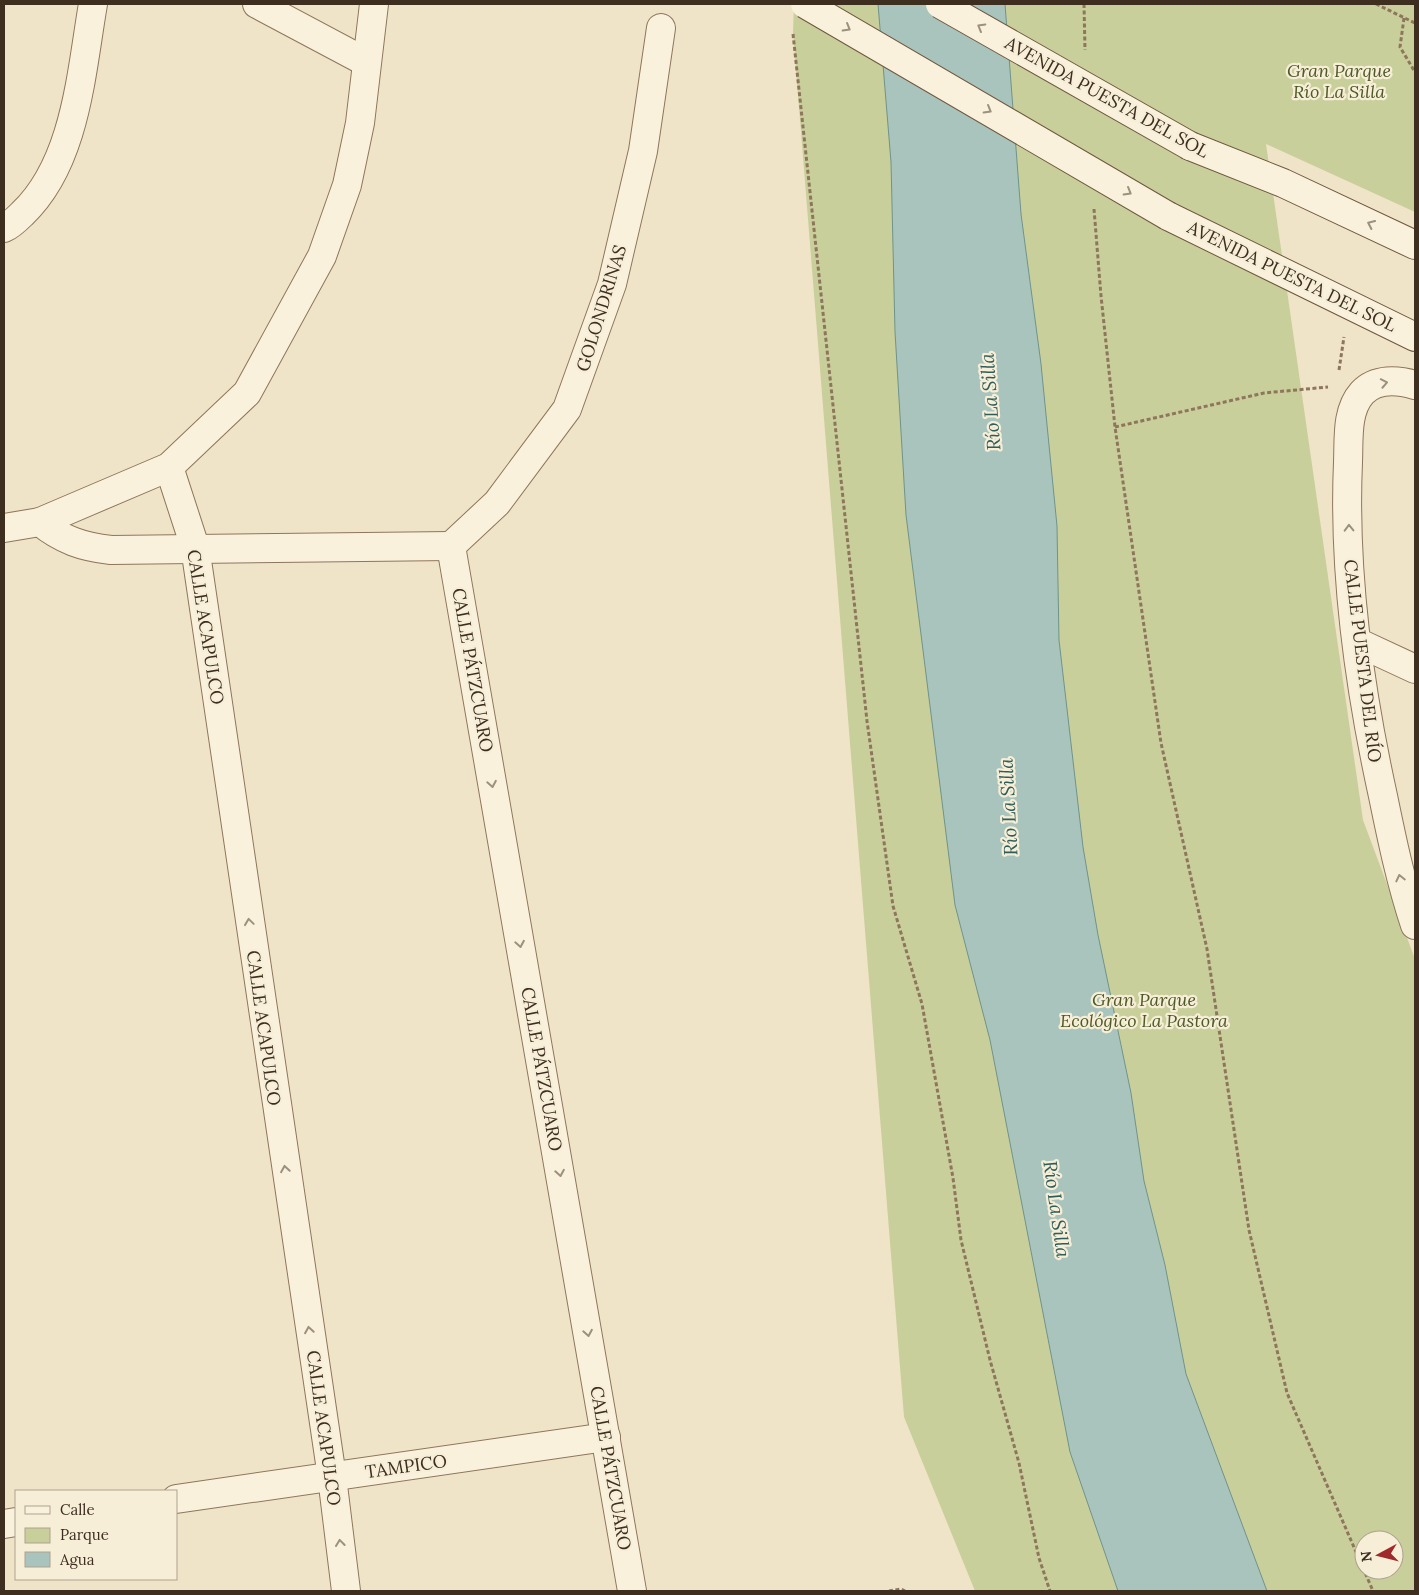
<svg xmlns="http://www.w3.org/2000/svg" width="1419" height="1595" viewBox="0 0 1419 1595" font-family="Lora,serif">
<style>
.green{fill:#c9cf9b;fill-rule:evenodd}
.water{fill:#a9c4bc;stroke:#6f938a}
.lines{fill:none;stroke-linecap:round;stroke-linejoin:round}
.street-casing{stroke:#8d765c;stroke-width:30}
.secondary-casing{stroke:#6f573f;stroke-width:30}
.path{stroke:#8d765c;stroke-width:3;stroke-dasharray:4 2.5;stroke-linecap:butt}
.street{stroke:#faf1dc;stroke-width:28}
.secondary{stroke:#faf1dc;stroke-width:28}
.secondary-bridge-casing{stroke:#6f573f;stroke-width:30;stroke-linecap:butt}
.secondary-bridge{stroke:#faf1dc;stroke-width:28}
.oneway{stroke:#9c907e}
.labels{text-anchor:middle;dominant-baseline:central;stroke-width:4.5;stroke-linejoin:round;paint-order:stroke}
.park-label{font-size:18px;font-style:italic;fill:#4d5a26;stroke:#f7eed8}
.street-label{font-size:18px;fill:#3d2e20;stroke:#f7eed8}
.water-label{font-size:19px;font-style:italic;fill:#2f5d5a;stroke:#f7eed8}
</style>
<rect width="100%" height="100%" fill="#f0e4c8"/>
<path class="green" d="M794 4H1415V212L1266 144 1363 820 1415 959V1591H975L904 1417 793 32ZM1364 1540H1394V1570H1364Z"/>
<polygon class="water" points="878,4 1005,4 1021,214 1041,364 1057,526 1059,640 1083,847 1098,935 1131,1093 1144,1181 1165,1265 1186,1374 1267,1591 1118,1591 1070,1452 990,1040 955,905 906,515 895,332 891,162"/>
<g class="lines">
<g class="street-casing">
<g id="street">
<polyline points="257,4 366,62"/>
<path d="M4 228C11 225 16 220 22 214 76 163 81 73 93 4"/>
<path d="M1415 385C1398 380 1376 378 1362 393 1346 411 1349 439 1348 462 1343 574 1359 687 1383 796 1392 840 1401 883 1415 925"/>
<polyline points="169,467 195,547 332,1477 346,1591"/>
<polyline points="40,522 169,467 247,393 322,256 347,185 360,123 374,4"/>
<path d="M4 528 40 522C62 540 83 547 111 550L451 546"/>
<polyline points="451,546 632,1591"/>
<polyline points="451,546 497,503 567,409 612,284 643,151 661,28"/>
<polyline points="1357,642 1415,669"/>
<polyline points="176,1499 606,1437"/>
<polyline points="4,1524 16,1522"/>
</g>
</g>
<g class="secondary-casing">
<g id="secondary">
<polyline points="1190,146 1283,183 1415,245"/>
<polyline points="1168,216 1415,337"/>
</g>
</g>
<g class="path">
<polyline points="1084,4 1085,50"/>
<polyline points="1376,4 1415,23"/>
<polyline points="1404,18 1400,47 1415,72"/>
<polyline points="793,34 867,721 893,906 922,1004 953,1178 961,1240 990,1360 1019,1463 1039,1558 1050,1591"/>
<polyline points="1094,209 1101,296 1115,427 1161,743 1207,949 1249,1230 1287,1393 1373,1591"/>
<polyline points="1339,370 1344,337"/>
<polyline points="1115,427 1264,393 1328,387"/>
<polyline points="889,1591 901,1589 905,1591"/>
</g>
<use href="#street" class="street"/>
<use href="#secondary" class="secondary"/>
<g class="secondary-bridge-casing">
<g id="secondary-bridge">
<polyline points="805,4 1168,216"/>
<polyline points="940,4 1190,146"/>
</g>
</g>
<use href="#secondary-bridge" class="secondary-bridge"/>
</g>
<defs><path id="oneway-chevron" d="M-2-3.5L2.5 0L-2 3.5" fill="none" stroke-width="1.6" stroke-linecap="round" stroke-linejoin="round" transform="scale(1.25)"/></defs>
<g class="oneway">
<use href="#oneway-chevron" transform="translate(981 27) rotate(-150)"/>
<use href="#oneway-chevron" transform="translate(847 28) rotate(30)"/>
<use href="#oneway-chevron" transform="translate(988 110) rotate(30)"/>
<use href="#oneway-chevron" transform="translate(1128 192) rotate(30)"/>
<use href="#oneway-chevron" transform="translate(1371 224) rotate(-155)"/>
<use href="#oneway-chevron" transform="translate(1384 383) rotate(-11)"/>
<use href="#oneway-chevron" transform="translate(1349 528) rotate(-91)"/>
<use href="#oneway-chevron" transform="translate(492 784) rotate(80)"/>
<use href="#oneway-chevron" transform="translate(1400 878) rotate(-103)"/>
<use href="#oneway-chevron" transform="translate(249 922) rotate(-98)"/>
<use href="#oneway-chevron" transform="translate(520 944) rotate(80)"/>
<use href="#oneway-chevron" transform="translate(285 1169) rotate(-99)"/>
<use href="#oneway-chevron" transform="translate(560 1173) rotate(80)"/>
<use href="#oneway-chevron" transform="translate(309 1330) rotate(-99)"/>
<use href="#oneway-chevron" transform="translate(588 1333) rotate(80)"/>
<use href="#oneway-chevron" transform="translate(340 1543) rotate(-97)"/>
</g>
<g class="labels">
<g class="park-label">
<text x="1339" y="70">Gran Parque<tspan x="1339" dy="21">Río La Silla</tspan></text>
<text x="1144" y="999">Gran Parque<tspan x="1144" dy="21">Ecológico La Pastora</tspan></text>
</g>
<g class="street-label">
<text transform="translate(1107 97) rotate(29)">AVENIDA PUESTA DEL SOL</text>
<text transform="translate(1292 276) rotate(26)">AVENIDA PUESTA DEL SOL</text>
<text transform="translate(601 308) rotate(-73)">GOLONDRINAS</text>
<text transform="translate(206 627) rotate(81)">CALLE ACAPULCO</text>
<text transform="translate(1363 661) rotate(83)">CALLE PUESTA DEL RÍO</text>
<text transform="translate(473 670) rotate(80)">CALLE PÁTZCUARO</text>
<text transform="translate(264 1028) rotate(82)">CALLE ACAPULCO</text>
<text transform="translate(542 1069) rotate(80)">CALLE PÁTZCUARO</text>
<text transform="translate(324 1428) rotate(82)">CALLE ACAPULCO</text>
<text transform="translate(406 1466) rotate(-8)">TAMPICO</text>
<text transform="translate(611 1468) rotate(80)">CALLE PÁTZCUARO</text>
</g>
<g class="water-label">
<text transform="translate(990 402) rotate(-94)">Río La Silla</text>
<text transform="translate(1008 807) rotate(-93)">Río La Silla</text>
<text transform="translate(1057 1209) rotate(82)">Río La Silla</text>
</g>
</g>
<rect width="1419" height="1595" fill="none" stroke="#3d2e20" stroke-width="10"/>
<rect x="15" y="1490" width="162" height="90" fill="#f7eed8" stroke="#ada18e"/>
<rect x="25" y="1506" width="25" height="8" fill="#faf1dc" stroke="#ada18e"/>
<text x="60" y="1515" font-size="15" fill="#3d2e20">Calle</text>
<rect x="25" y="1528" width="25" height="15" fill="#c9cf9b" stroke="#ada18e"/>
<text x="60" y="1540" font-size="15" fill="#3d2e20">Parque</text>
<rect x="25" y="1552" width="25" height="15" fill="#a9c4bc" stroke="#ada18e"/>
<text x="60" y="1565" font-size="15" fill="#3d2e20">Agua</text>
<g transform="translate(1379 1555) rotate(263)"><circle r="24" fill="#f7eed8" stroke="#ada18e"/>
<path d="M0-4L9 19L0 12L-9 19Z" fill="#9e2a2b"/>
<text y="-8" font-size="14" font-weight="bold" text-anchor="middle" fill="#3d2e20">N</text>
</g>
</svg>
